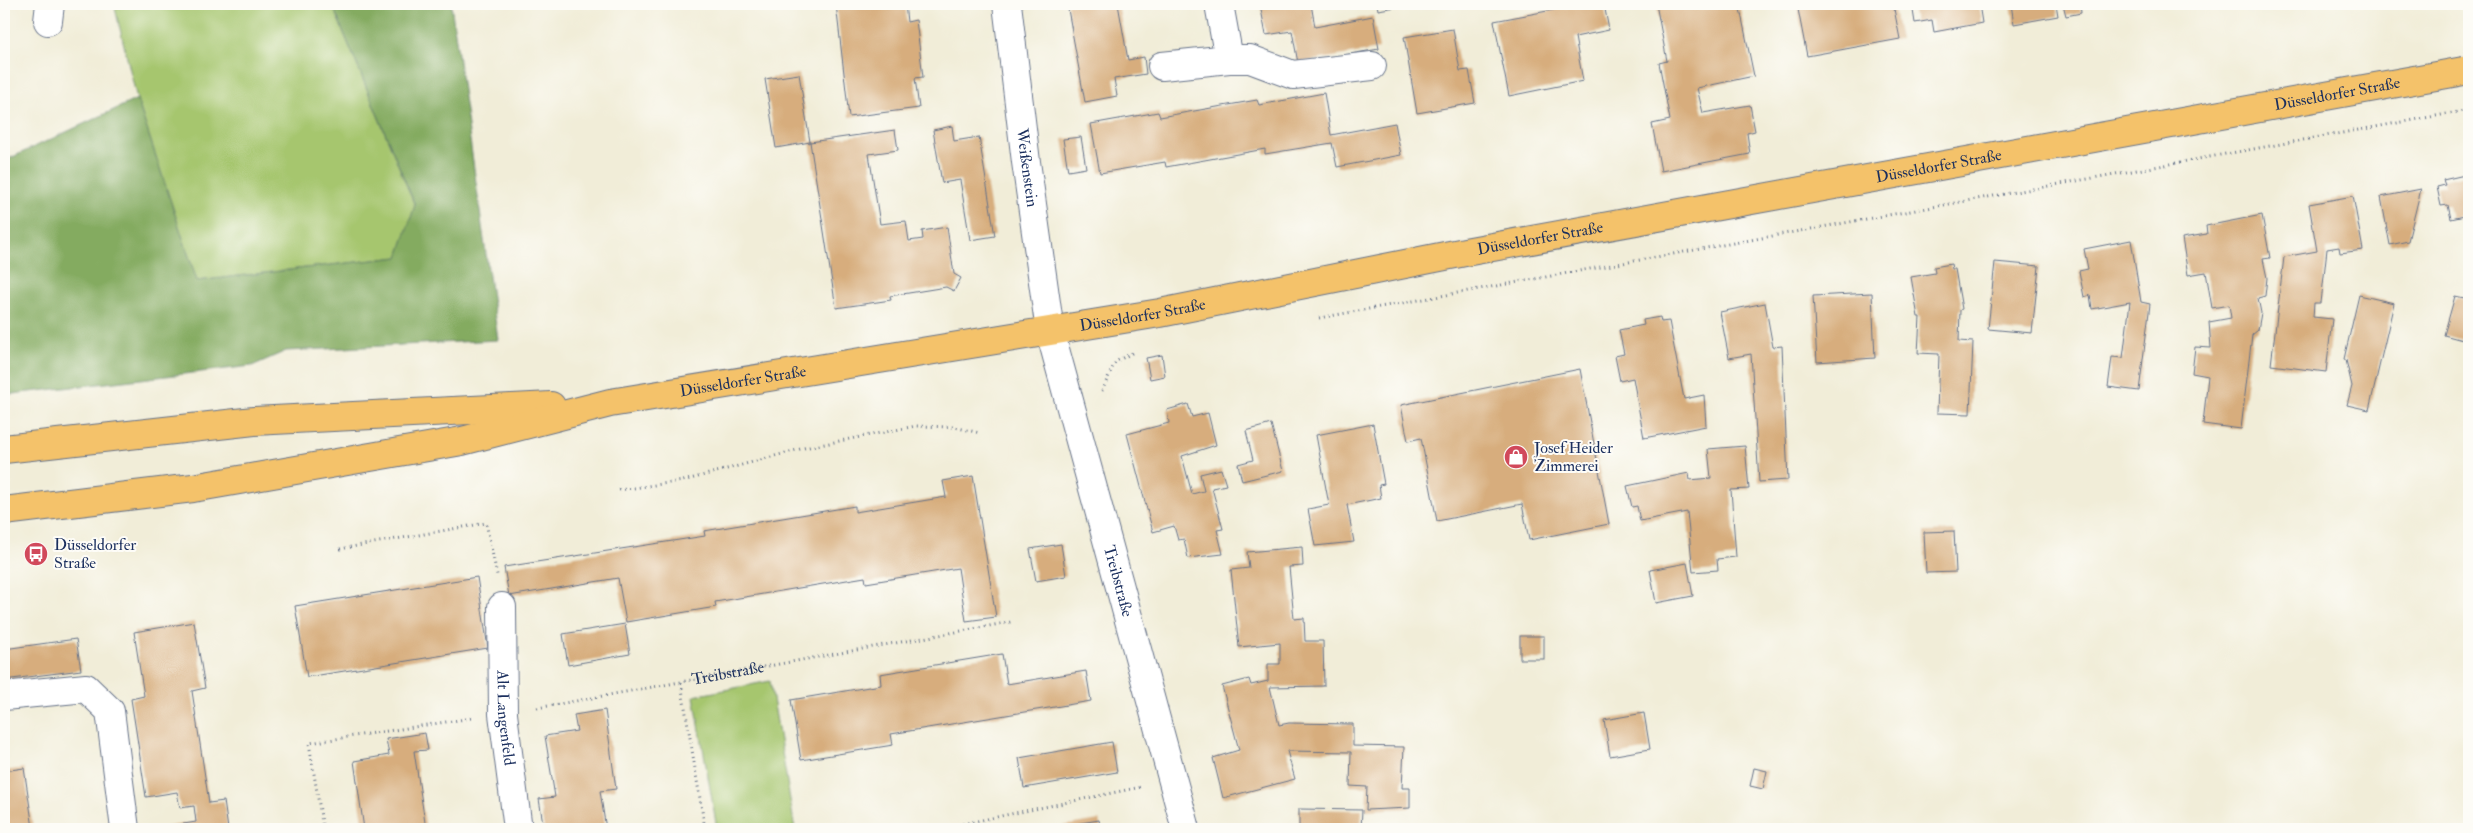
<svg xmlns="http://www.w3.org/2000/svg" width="2473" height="833" viewBox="0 0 2473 833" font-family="'IM FELL Double Pica',serif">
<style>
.green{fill:#a6c66e;stroke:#607a66}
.forest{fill:#84ab61;stroke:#506d60}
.building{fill:#d7ad7d}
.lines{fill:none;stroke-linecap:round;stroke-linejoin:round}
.minor-casing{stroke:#667289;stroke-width:30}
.major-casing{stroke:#667289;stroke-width:30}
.path{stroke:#667289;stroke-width:3;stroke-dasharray:1 4;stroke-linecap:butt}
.minor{stroke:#fff;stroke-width:28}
.major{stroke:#f4c26a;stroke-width:28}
.labels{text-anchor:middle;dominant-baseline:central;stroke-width:4;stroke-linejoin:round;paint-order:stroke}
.street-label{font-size:16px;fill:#1b2f5e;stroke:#fdfcf7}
.poi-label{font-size:16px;fill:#1b2f5e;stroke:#fdfcf7;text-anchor:start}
</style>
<rect width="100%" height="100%" fill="#fdfcf7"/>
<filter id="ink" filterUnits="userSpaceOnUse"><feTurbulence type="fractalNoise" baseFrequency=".02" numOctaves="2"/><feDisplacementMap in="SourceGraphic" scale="10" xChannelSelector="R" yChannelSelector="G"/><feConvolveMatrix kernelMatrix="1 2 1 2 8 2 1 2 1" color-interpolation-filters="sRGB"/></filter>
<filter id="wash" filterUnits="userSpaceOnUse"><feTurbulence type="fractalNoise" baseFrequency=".0096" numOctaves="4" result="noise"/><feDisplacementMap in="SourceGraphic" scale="20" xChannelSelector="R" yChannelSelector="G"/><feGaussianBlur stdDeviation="1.12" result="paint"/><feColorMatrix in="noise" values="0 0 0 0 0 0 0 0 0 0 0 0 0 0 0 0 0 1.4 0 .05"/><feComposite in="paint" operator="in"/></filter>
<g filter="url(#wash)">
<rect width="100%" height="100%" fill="#f1edd8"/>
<g class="green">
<polygon points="114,4 332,4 415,206 398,257 197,281 137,99"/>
<polygon points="770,681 795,829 717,829 694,696"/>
</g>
<polygon class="forest" points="332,4 451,4 498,340 286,351 252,366 4,395 4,161 137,99 197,281 398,257 415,205"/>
<g id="blocks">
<g class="building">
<polygon points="836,4 905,4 907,22 916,20 923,77 915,78 919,108 849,117"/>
<polygon points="1067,4 1118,4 1128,60 1144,57 1146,74 1114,79 1117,96 1085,102"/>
<polygon points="1260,4 1311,4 1315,27 1373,16 1379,49 1298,63 1292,31 1266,35"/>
<polygon points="1377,4 1402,4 1402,6 1378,10"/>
<polygon points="1568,4 1604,4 1609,30 1575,37 1583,81 1509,96 1494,21 1569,7"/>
<polygon points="1656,4 1739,4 1754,76 1697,88 1703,113 1750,105 1755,131 1747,133 1750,154 1661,171 1652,124 1670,120 1659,63 1667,61"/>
<polygon points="1797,4 1893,4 1900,39 1807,56"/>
<polygon points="1912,4 1979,4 1982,23 1934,32 1932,20 1915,23"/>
<polygon points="2011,4 2056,4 2058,16 2014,24"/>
<polygon points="2063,4 2080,4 2081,13 2066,16"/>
<polygon points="1453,29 1460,71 1469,70 1475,103 1417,113 1404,37"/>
<polygon points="799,74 810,142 776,148 765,79"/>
<polygon points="1324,93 1331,135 1395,123 1401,155 1337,167 1332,143 1265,154 1265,149 1166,167 1165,162 1100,173 1091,124 1158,112 1160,117 1257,100 1259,105"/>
<polygon points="952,126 954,141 979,137 995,236 970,240 960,180 942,183 933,130"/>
<polygon points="895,130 898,150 869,154 880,224 906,221 909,241 923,239 922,231 947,227 954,274 961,278 954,291 946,287 890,296 891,300 836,308 810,142"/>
<polygon points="1081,137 1086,168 1068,171 1063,139"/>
<polygon points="2469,174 2469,215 2451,219 2448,205 2441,206 2437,187 2445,185 2443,180"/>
<polygon points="2421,189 2408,241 2390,245 2381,197"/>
<polygon points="2353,196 2363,250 2340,253 2339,247 2327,249 2321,303 2314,303 2313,317 2332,319 2326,372 2271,365 2284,257 2317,251 2309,204"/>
<polygon points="2262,215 2270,258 2263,259 2267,278 2265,296 2258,298 2261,313 2258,330 2252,335 2241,429 2203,424 2208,376 2192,373 2195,347 2211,348 2209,322 2231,318 2229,305 2212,308 2206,272 2188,275 2182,238 2207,234 2206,226"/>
<polygon points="2131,240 2141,302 2150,304 2139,391 2108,387 2112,357 2123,358 2130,302 2092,309 2090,295 2084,297 2079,271 2088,269 2084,249"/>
<polygon points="1995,262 2039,266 2032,333 1988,329"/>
<polygon points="1951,264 1952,269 1955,269 1962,309 1960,310 1959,341 1973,342 1970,414 1937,413 1939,354 1918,353 1920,317 1918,317 1911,277 1935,273 1934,267"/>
<polygon points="1872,293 1875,358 1817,362 1813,296"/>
<polygon points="2359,295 2394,303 2369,410 2347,405 2352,386 2346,360 2344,359"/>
<polygon points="2455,296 2469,299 2469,329 2466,341 2444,335"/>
<polygon points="1765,303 1773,347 1782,346 1788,480 1759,482 1751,354 1729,358 1720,312"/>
<polygon points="1660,317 1661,322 1669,321 1684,399 1704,395 1706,426 1644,438 1633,378 1620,381 1615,356 1624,354 1619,330 1644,325 1643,320"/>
<polygon points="1162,355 1165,376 1150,379 1146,358"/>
<polygon points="1580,369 1609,524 1529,540 1522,504 1437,521 1421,438 1408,441 1401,405"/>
<polygon points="1188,404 1192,417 1208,413 1216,445 1182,456 1192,494 1204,491 1200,474 1221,469 1226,485 1212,488 1223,529 1217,530 1223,554 1188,558 1184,539 1178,540 1174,526 1153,532 1127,434 1169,423 1167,410"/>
<polygon points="1271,424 1283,471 1242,481 1238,464 1253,460 1246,431"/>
<polygon points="1373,424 1384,484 1379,485 1381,498 1347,505 1354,542 1315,546 1308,509 1329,505 1316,435"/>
<polygon points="1745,446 1749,489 1731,490 1736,557 1717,559 1718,570 1693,572 1687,512 1640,521 1637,506 1632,507 1627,486 1689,473 1690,480 1711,478 1708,449"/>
<polygon points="973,476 996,617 966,621 958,568 866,583 865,577 715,602 716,607 626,622 618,578 509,596 504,567 705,536 704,531 855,506 855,512 946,497 943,481"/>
<polygon points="1954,531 1956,572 1926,573 1924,532"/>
<polygon points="1061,544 1066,576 1036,581 1030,549"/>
<polygon points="1302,547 1303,566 1289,567 1294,619 1304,618 1305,641 1323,641 1324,686 1270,687 1279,725 1289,723 1353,724 1353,746 1404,747 1402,788 1410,788 1410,808 1366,810 1367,787 1350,786 1351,752 1287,751 1295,779 1223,798 1213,758 1239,750 1222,686 1249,679 1251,685 1268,681 1268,664 1280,664 1280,643 1239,647 1231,570 1249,568 1247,552"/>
<polygon points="1687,563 1693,596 1656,603 1650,570"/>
<polygon points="477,577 488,648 307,677 295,606"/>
<polygon points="194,622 205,688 192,691 209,803 224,801 228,829 165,829 165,827 196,822 194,806 180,808 177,792 146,797 136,731 131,699 144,696 134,632"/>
<polygon points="625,624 630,654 568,665 563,634"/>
<rect x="1520" y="636" width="24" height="23"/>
<polygon points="76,639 81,670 4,680 4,649"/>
<polygon points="1002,654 1007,684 1086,671 1091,701 891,734 893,745 801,760 791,700 881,685 880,674"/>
<polygon points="605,710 616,789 600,791 606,829 544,829 539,799 555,797 545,736 577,731 574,715"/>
<polygon points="1644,713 1650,749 1610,756 1604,720"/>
<polygon points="425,733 428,750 414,751 426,829 364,829 354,761 389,755 386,739"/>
<polygon points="1112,742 1117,772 1024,788 1019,758"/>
<polygon points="24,768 33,828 4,829 4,771"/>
<polygon points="1754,768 1767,771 1763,789 1750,786"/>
<polygon points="1299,809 1362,810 1361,829 1299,829"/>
<polygon points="1099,820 1101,829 1050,829 1050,828"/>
</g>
</g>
</g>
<g filter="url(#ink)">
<use href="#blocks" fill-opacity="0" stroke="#667289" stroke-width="1"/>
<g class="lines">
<g class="minor-casing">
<g id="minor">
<path id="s2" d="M1007 4 1026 162 1050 331 1186 829"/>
<polyline points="1219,4 1229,59"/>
<polyline points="48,21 50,4"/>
<polyline points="1162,66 1229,59 1250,59 1293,75 1372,66"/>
<path id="s3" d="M502 607 503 714 518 829"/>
<polyline points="4,696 86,688 110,711 125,829"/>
</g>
</g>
<g class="major-casing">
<g id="major">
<polyline points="4,449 254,421 551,406"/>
<path id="s4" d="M4 511 193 488 462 441 610 403 1160 313 1465 252 2469 70"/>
</g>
</g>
<g class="path">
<polyline points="1319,318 2469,110"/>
<polyline points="1102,391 1115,362 1132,353"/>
<polyline points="619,490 683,481 804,448 916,426 954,427 980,433"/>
<polyline points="340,549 486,523 497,575"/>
<polyline points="681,683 705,829"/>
<path id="s1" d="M537 708 1011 622"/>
<polyline points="943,828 1141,787"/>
<polyline points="323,829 309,743 472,718"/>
</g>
<use href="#minor" class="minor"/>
<use href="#major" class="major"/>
</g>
</g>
<defs>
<g id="shop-disc" transform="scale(1.25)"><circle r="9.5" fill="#d1495b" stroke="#fdfcf7"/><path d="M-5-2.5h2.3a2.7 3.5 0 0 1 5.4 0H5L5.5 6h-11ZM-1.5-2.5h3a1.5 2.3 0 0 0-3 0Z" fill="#fff"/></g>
<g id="bus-disc" transform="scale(1.25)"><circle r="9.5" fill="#d1495b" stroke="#fdfcf7"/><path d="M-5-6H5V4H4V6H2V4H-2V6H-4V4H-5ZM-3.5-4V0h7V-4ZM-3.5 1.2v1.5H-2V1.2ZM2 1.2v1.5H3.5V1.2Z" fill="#fff"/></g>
</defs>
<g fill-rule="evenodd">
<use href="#shop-disc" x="1516" y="457"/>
<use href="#bus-disc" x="36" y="554"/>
</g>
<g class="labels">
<g class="street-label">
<text stroke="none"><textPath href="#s4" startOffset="2371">Düsseldorfer Straße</textPath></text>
<text stroke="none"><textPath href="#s4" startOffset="1966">Düsseldorfer Straße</textPath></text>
<text stroke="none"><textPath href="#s2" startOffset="165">Weißenstein</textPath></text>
<text stroke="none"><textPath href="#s4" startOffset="1561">Düsseldorfer Straße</textPath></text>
<text stroke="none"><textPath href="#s4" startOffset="1156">Düsseldorfer Straße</textPath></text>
<text stroke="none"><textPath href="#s4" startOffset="751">Düsseldorfer Straße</textPath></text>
<text stroke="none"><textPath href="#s2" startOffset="589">Treibstraße</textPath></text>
<text stroke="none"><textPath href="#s1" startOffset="194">Treibstraße</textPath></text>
<text stroke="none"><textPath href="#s3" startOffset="111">Alt Langenfeld</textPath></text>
</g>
<g class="poi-label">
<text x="1534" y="448">Josef Heider<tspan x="1534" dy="18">Zimmerei</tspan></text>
<text x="54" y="545">Düsseldorfer<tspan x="54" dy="18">Straße</tspan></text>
</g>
</g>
<rect width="2473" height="833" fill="none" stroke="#fdfcf7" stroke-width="20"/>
</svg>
